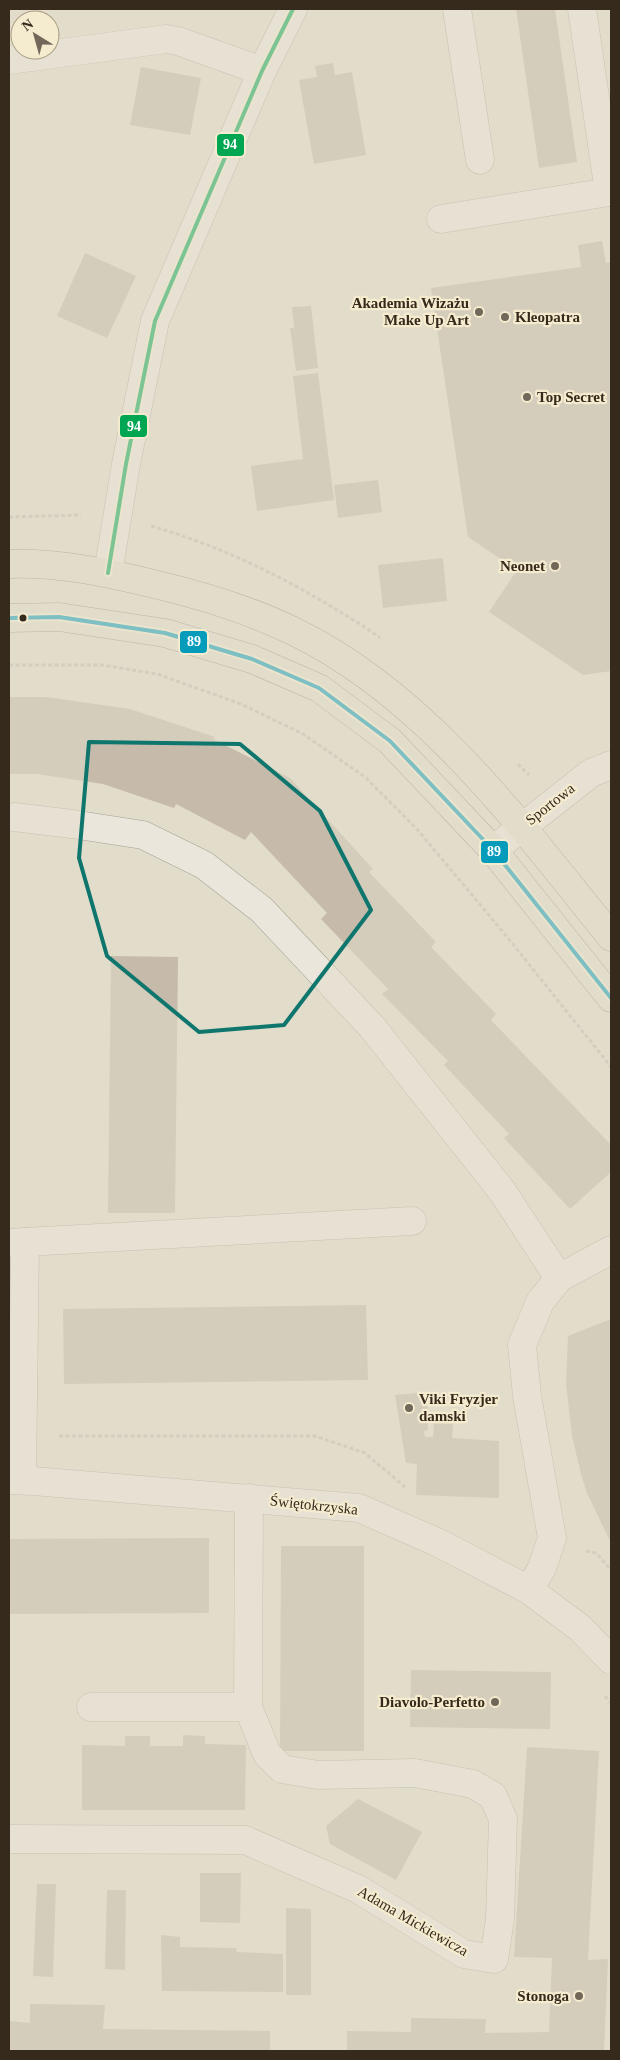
<svg xmlns="http://www.w3.org/2000/svg" width="620" height="2060" viewBox="0 0 620 2060" font-family="'Times New Roman',serif">
<style>
.building{fill:#c6baab}
.lines{fill:none;stroke-linecap:round;stroke-linejoin:round}
.minor-casing{stroke:#a7a194;stroke-width:29}
.major-casing{stroke:#8d867a;stroke-width:29}
.path{stroke:#c3bdb3;stroke-width:3;stroke-dasharray:4 2.5;stroke-linecap:butt}
.minor{stroke:#eae6dc;stroke-width:28}
.major{stroke:#e2ddcd;stroke-width:28}
.bus-1-casing{stroke:#f5ebcf;stroke-width:8}
.bus-2-casing{stroke:#f5ebcf;stroke-width:8}
.bus-1{stroke:#00a651;stroke-width:4}
.bus-2{stroke:#059cbc;stroke-width:4}
.marked{fill:none;stroke:#0f766e;stroke-width:4;stroke-linejoin:round}
.poi-dot{fill:#726859;stroke:#f5ebcf;stroke-width:2}
.bus-dot{fill:#362a1c;stroke:#f5ebcf;stroke-width:2}
.labels{text-anchor:middle;dominant-baseline:central;stroke-width:4.5;stroke-linejoin:round;paint-order:stroke}
.poi-label{font-size:15px;font-weight:bold;fill:#362a1c;stroke:#f5ebcf;text-anchor:end}
.street-label{font-size:15px;fill:#362a1c;stroke:#f5ebcf}
.line-badge{stroke:#f5ebcf;stroke-width:2}
.badge-label{font-size:14px;text-anchor:middle;font-weight:bold;fill:#fff}
</style>
<rect width="100%" height="100%" fill="#e2dcca"/>
<g class="building">
<polygon points="516,9 555,9 577,162 539,168"/>
<polygon points="333,63 335,75 352,72 366,155 314,164 299,80 317,77 315,66"/>
<polygon points="141,67 201,78 190,135 130,125"/>
<polygon points="602,241 606,263 611,262 611,671 583,675 489,612 517,570 468,537 431,288 581,267 578,245"/>
<polygon points="85,253 136,276 107,338 57,316"/>
<polygon points="311,306 318,368 296,371 290,328 294,328 292,307"/>
<polygon points="318,373 334,500 257,511 251,466 303,459 293,376"/>
<polygon points="378,480 382,512 338,518 334,485"/>
<polygon points="443,558 447,601 383,608 378,565"/>
<polygon points="9,697 47,697 130,709 215,737 213,739 290,778 373,869 369,872 436,942 431,947 496,1014 491,1020 611,1145 611,1172 570,1209 504,1138 509,1134 444,1065 448,1061 382,994 388,989 321,919 327,913 251,832 245,840 176,804 174,808 103,784 37,774 9,774"/>
<polygon points="111,956 178,957 175,1213 108,1213"/>
<polygon points="366,1305 368,1380 64,1384 63,1309"/>
<polygon points="611,1319 611,1543 587,1493 581,1474 572,1436 566,1383 568,1336"/>
<polygon points="427,1392 428,1430 424,1431 425,1437 433,1437 434,1423 453,1424 452,1438 499,1441 499,1498 416,1495 417,1464 406,1463 395,1395"/>
<polygon points="209,1538 209,1613 9,1614 9,1539"/>
<polygon points="281,1546 364,1546 364,1751 280,1751"/>
<polygon points="411,1670 551,1672 550,1729 410,1727"/>
<polygon points="183,1735 205,1736 205,1744 246,1745 245,1810 82,1810 82,1745 125,1746 125,1736 150,1736 150,1746 183,1746"/>
<polygon points="527,1747 599,1751 588,1960 608,1959 604,2051 347,2051 347,2031 411,2032 411,2018 486,2019 485,2033 549,2032 552,1958 514,1957"/>
<polygon points="358,1799 422,1832 396,1880 330,1844 326,1826"/>
<polygon points="200,1873 241,1873 240,1923 200,1922"/>
<polygon points="37,1884 56,1884 53,1977 33,1976"/>
<polygon points="107,1890 126,1890 125,1970 105,1969"/>
<polygon points="286,1908 311,1909 311,1995 286,1995"/>
<polygon points="161,1935 180,1937 180,1947 236,1948 237,1952 283,1954 283,1992 162,1991"/>
<polygon points="30,2004 105,2005 103,2029 270,2031 270,2051 9,2051 9,2021 30,2023"/>
</g>
<g class="lines">
<g class="minor-casing">
<g id="minor">
<polyline points="457,9 480,160"/>
<polyline points="582,9 609,192 611,192"/>
<polyline points="9,60 166,39 178,41 262,71"/>
<polyline points="441,219 609,192"/>
<polyline points="108,573 126,464 155,321 262,71 293,9"/>
<polyline points="14,817 72,824 143,835 204,865 262,910 372,1027 502,1191 559,1278 540,1302 522,1345 527,1396 552,1538 542,1568 529,1590"/>
<polyline points="493,850 591,773 611,765"/>
<polyline points="25,1242 412,1221"/>
<polyline points="9,1243 25,1242 22,1480"/>
<polyline points="559,1278 611,1250"/>
<polyline points="9,1480 33,1481 359,1508 439,1543 529,1590 580,1628 611,1660"/>
<polyline points="91,1707 248,1707"/>
<polyline points="9,1839 245,1840 358,1889 464,1954 494,1959 500,1919 503,1819 493,1796 473,1784 415,1773 318,1775 282,1769 267,1754 248,1707 249,1498"/>
</g>
</g>
<g class="major-casing">
<g id="major">
<path d="M9 564C59 562 109 573 158 585 204 596 250 610 293 631 425 694 522 827 611 937"/>
<polyline points="9,618 59,617 165,633 252,659 319,688 390,741 493,850 611,998"/>
</g>
</g>
<g class="path">
<polyline points="9,517 81,515"/>
<path d="M151 526C214 544 276 573 332 607 348 617 365 626 380 638"/>
<polyline points="9,665 102,665 157,674 241,704 303,734 365,777 416,828 508,938 611,1067"/>
<polyline points="518,764 529,775"/>
<polyline points="59,1436 315,1436 365,1453 405,1487"/>
<polyline points="586,1551 596,1553 611,1570"/>
<polyline points="605,1696 611,1703"/>
</g>
<use href="#minor" class="minor"/>
<use href="#major" class="major"/>
<g class="bus-1-casing">
<polyline id="bus-1" points="108,573 126,464 155,321 262,71 293,9"/>
</g>
<g class="bus-2-casing">
<polyline id="bus-2" points="9,618 59,617 165,633 252,659 319,688 390,741 493,850 611,998"/>
</g>
<use href="#bus-1" class="bus-1"/>
<use href="#bus-2" class="bus-2"/>
</g>
<path d="M0 0H620V2060H0ZM89 742 240 744 320 811 371 910 284 1025 199 1032 107 956 79 858Z" fill="#e2dcca" fill-opacity=".55" fill-rule="evenodd"/>
<path class="marked" d="M89 742 240 744 320 811 371 910 284 1025 199 1032 107 956 79 858Z"/>
<g class="poi-dot">
<circle cx="479" cy="312" r="5"/>
<circle cx="505" cy="317" r="5"/>
<circle cx="527" cy="397" r="5"/>
<circle cx="555" cy="566" r="5"/>
<circle cx="409" cy="1408" r="5"/>
<circle cx="495" cy="1702" r="5"/>
<circle cx="579" cy="1996" r="5"/>
</g>
<circle class="bus-dot" cx="23" cy="618" r="4.5"/>
<g class="labels">
<g class="poi-label">
<text x="469" y="303">Akademia Wizażu<tspan x="469" dy="17">Make Up Art</tspan></text>
<text x="515" y="317" text-anchor="start">Kleopatra</text>
<text x="537" y="397" text-anchor="start">Top Secret</text>
<text x="545" y="566">Neonet</text>
<text x="419" y="1399" text-anchor="start">Viki Fryzjer<tspan x="419" dy="17">damski</tspan></text>
<text x="485" y="1702">Diavolo-Perfetto</text>
<text x="569" y="1996">Stonoga</text>
</g>
<g class="street-label">
<text transform="translate(550 804) rotate(-38)">Sportowa</text>
<text transform="translate(314 1505) rotate(6)">Świętokrzyska</text>
<text transform="translate(413 1921) rotate(30)">Adama Mickiewicza</text>
</g>
</g>
<g class="line-badge">
<rect x="216" y="133" width="29" height="24" rx="5" fill="#00a651"/>
<rect x="119" y="414" width="29" height="24" rx="5" fill="#00a651"/>
<rect x="179" y="630" width="29" height="24" rx="5" fill="#059cbc"/>
<rect x="480" y="840" width="29" height="24" rx="5" fill="#059cbc"/>
</g>
<g class="badge-label">
<text x="230" y="149">94</text>
<text x="134" y="431">94</text>
<text x="194" y="646">89</text>
<text x="494" y="856">89</text>
</g>
<rect width="620" height="2060" fill="none" stroke="#362a1c" stroke-width="20"/>
<g transform="translate(35 35) rotate(323)"><circle r="24" fill="#f5ebcf" stroke="#a99e87"/>
<path d="M0-4L9 19L0 12L-9 19Z" fill="#726859"/>
<text y="-8" font-size="14" font-weight="bold" text-anchor="middle" fill="#362a1c">N</text>
</g>
</svg>
